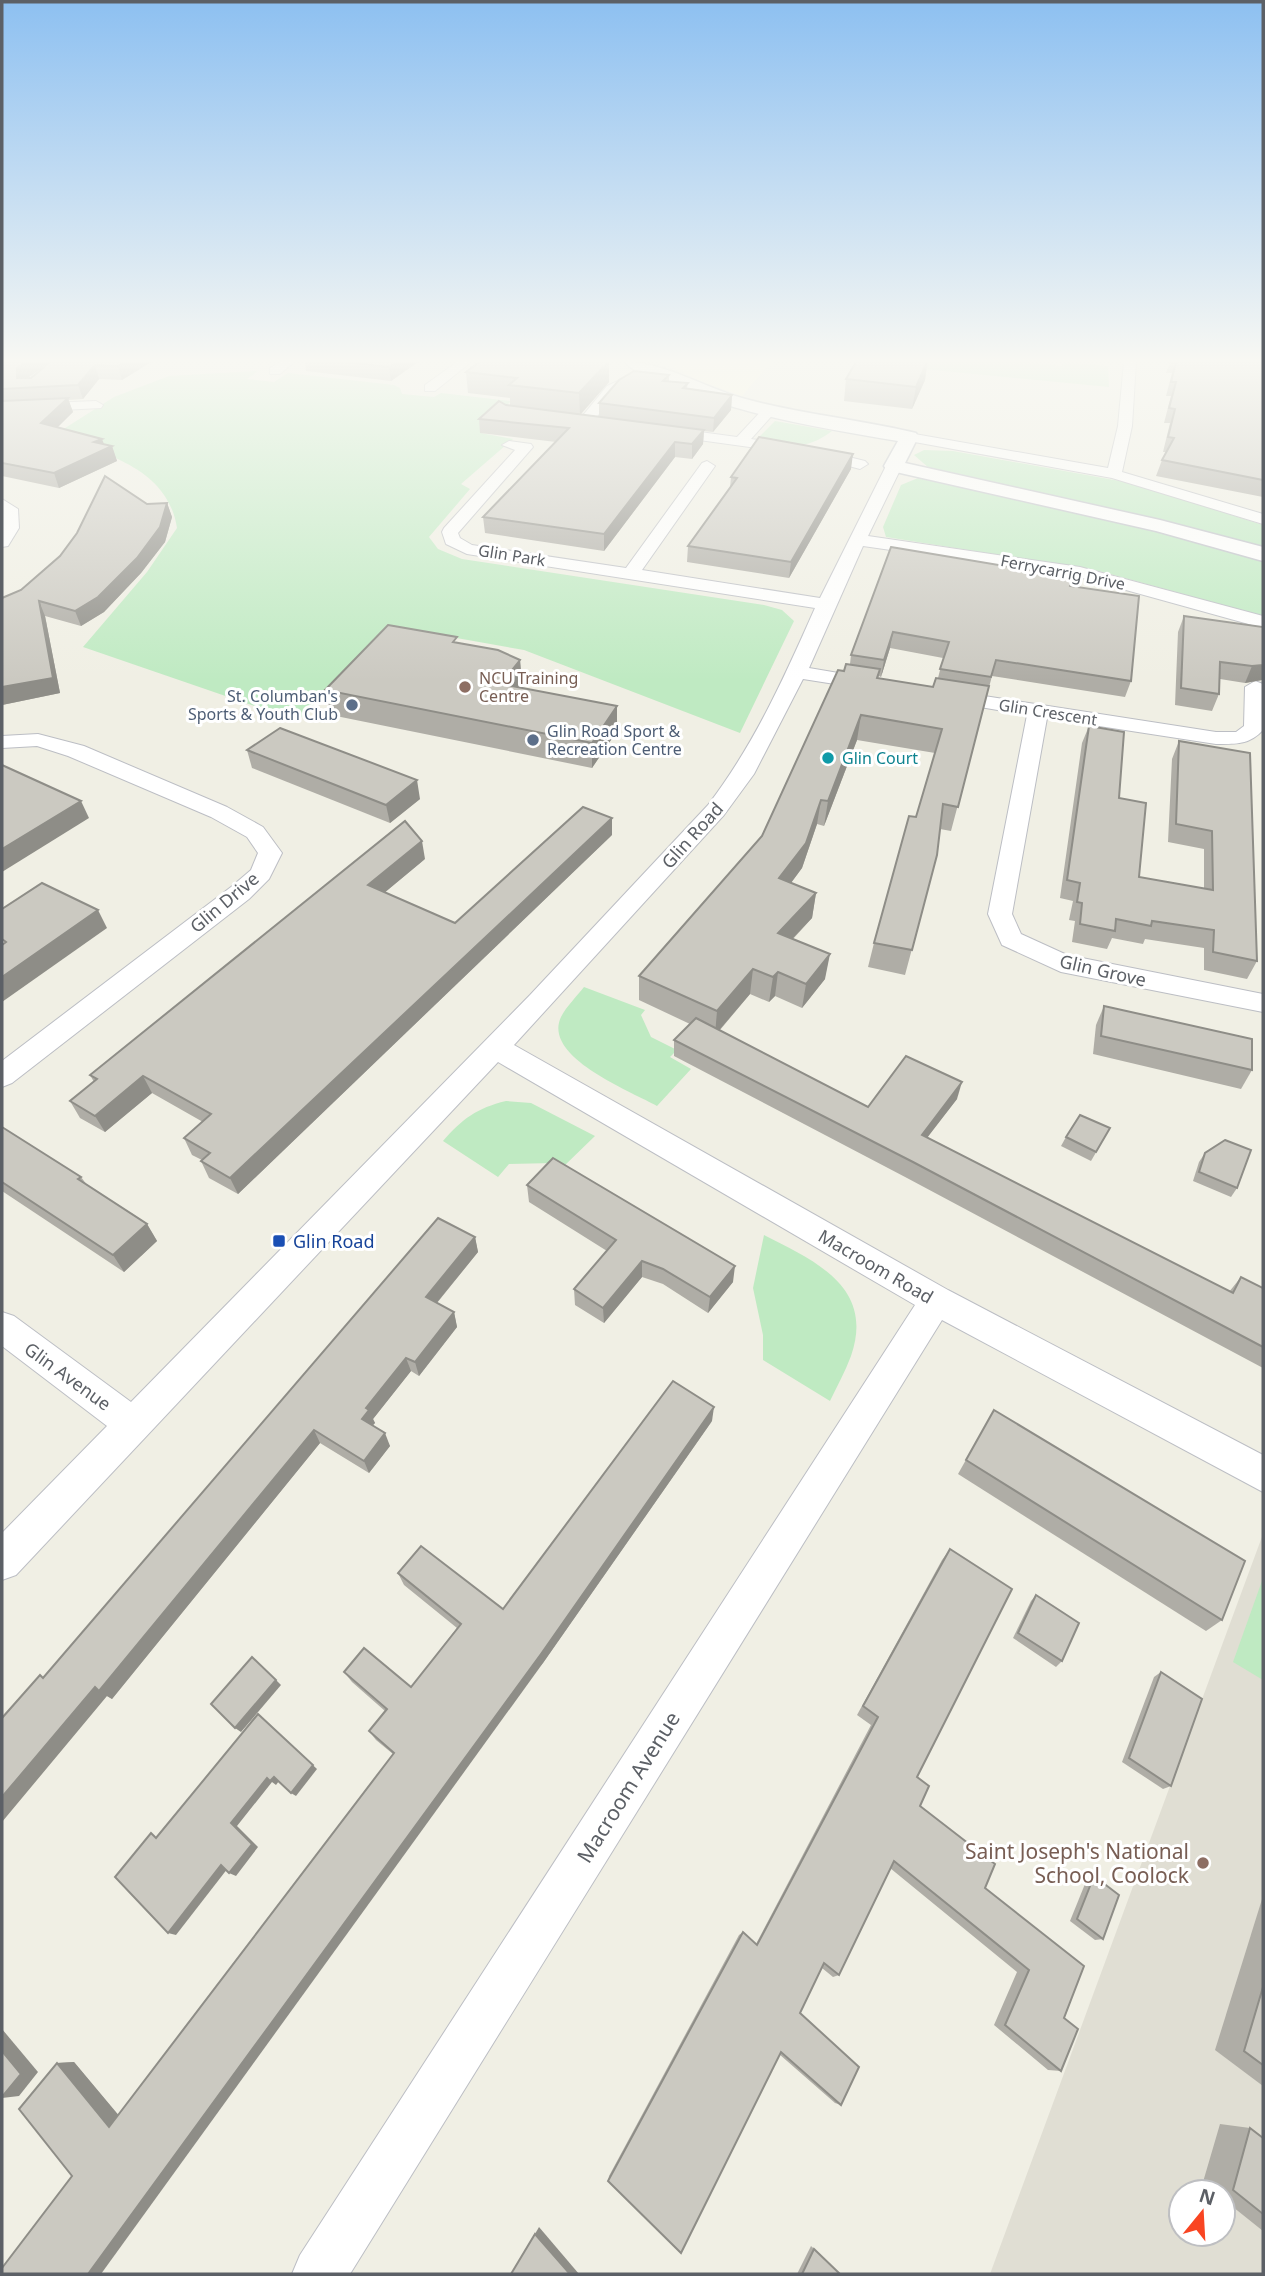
<svg xmlns="http://www.w3.org/2000/svg" width="1265" height="2276" viewBox="0 0 1265 2276" font-family="'Noto Sans',sans-serif">
<style>
.commercial{fill:#fffadb}
.education{fill:#e0ded3;fill-rule:evenodd}
.green{fill:#bfeac2}
.lines{fill:none;stroke-linecap:round;stroke-linejoin:round}
.street-casing{stroke:#bcbec4;stroke-width:2}
.secondary-casing{stroke:#bdc0c7;stroke-width:3}
.street{fill:#fff;fill-rule:evenodd}
.secondary{fill:#fff;fill-rule:evenodd}
.wall{fill:#afada6;fill-rule:evenodd}
.shaded-wall{fill:#8e8d87}
.building{fill:#cbc9c1;stroke:#8e8d87;stroke-width:2}
.education-dot{fill:#8d6e63;stroke:#fff;stroke-width:2.5}
.service-dot{fill:#5c6f8a;stroke:#fff;stroke-width:2.5}
.culture-dot{fill:#0f9aa8;stroke:#fff;stroke-width:2.5}
.transit-dot{fill:#1a4fb4;stroke:#fff;stroke-width:2.5}
.labels{text-anchor:middle;dominant-baseline:central;stroke-width:6;stroke-linejoin:round;paint-order:stroke}
.far-street-label{font-size:16px;fill:#5c6066;stroke:#fff}
.far-education-label{font-size:16px;fill:#785e54;stroke:#fff;text-anchor:start}
.far-service-label{font-size:16px;fill:#4e5e75;stroke:#fff;text-anchor:end}
.far-culture-label{font-size:16px;fill:#0d838f;stroke:#fff;text-anchor:start}
.street-label{font-size:18px;fill:#5c6066;stroke:#fff}
.transit-label{font-size:18px;fill:#164399;stroke:#fff;text-anchor:start}
.near-street-label{font-size:21px;fill:#5c6066;stroke:#fff}
.near-education-label{font-size:21px;fill:#785e54;stroke:#fff;text-anchor:end}
</style>
<rect width="100%" height="100%" fill="#f0efe4"/>
<polygon class="commercial" points="662,362 771,362 742,396 700,381"/>
<path class="education" d="M1263 1534V2274H990ZM1181 2192H1223V2234H1181Z"/>
<g class="green">
<polygon points="916,362 1026,362 1062,366 1063,362 1108,366 1109,387 913,368"/>
<path d="M258 371 247 379 274 382 288 373 394 385 400 388 402 394 434 397 441 393 511 401 481 433 513 439 461 484 470 489 429 537 438 549 462 559 764 605 782 610 794 621 740 733 524 650 389 626 298 721 83 647 147 572 177 528C168 467 101 451 51 437L114 397 169 376Z"/>
<path d="M775 421 832 431C804 452 790 445 757 439Z"/>
<polygon points="924,450 953,451 1131,483 1263,525 1263,547 1127,512 929,468 914,455"/>
<polygon points="918,478 1101,517 1263,560 1263,616 1099,571 886,537 883,527 901,485"/>
<path d="M584 987 645 1010 641 1015 651 1037 677 1050 670 1057 691 1069 657 1106C630 1091 542 1057 561 1017 566 1007 577 996 584 987Z"/>
<path d="M506 1101 531 1103 595 1136 563 1167 554 1163 509 1164 498 1177 443 1141C462 1119 477 1108 506 1101Z"/>
<path d="M764 1235C815 1261 875 1287 851 1356 845 1372 837 1386 830 1401L763 1360V1335L753 1288Z"/>
<polygon points="1263,1578 1263,1680 1233,1662"/>
</g>
<g class="lines">
<g class="street-casing">
<g id="street">
<polygon points="280,362 294,362 280,374 270,374 270,368"/>
<polygon points="457,362 471,362 435,391 425,391 425,385"/>
<polygon points="1124,362 1136,362 1132,426 1122,472 1263,514 1263,524 1112,478 909,441 902,437 909,433 1108,468 1118,426"/>
<polygon points="622,379 634,382 617,392 590,425 580,425 580,419 607,386"/>
<polygon points="96,401 103,405 101,408 2,413 2,405"/>
<polygon points="769,407 776,411 751,439 808,447 865,461 868,464 860,469 808,455 663,435 656,431 663,427 737,437 764,408"/>
<path d="M509 441 531 444 533 447 458 533 460 538 472 545 626 568 702 463 707 461 715 466 642 570 820 598 886 466 894 461 902 466 868 536 1080 567 1263 616V628L1079 577 863 546 809 668 880 680 883 684 880 688 873 690 803 679 754 774 724 815 514 1045 948 1290 1263 1455V1492L942 1320 350 2274H292L300 2255 915 1305 498 1062 16 1575 2 1580V1533L107 1426 2 1346V1312L14 1316 131 1402 530 995 708 805C754 745 785 676 815 608L467 554 446 544 442 532 444 528 515 450 502 445Z"/>
<polygon points="2,499 18,509 19,528 8,546 2,547"/>
<path d="M1255 681 1263 684V730C1249 745 1236 744 1216 744L1047 718 1012 914 1021 934 1067 955 1263 994V1012L1061 972 1002 945 988 914 1027 715 939 700 936 696 939 692 946 690 1216 732H1236L1244 726 1245 687Z"/>
<polygon points="38,734 84,746 227,807 263,827 282,853 269,879 249,899 12,1083 2,1087 2,1061 231,887 251,870 258,853 247,837 211,817 68,756 37,746 2,748 2,736"/>
</g>
</g>
<g class="secondary-casing">
<path id="secondary" d="M625 362C664 362 703 387 742 398 799 414 858 419 916 433L918 437 905 463 1160 520 1263 547V561L1156 531 887 470 884 466 898 441C815 427 729 413 652 377 643 373 631 370 625 362Z"/>
</g>
<use href="#street" class="street"/>
<use href="#secondary" class="secondary"/>
</g>
<g class="wall">
<path d="M2 362H151L122 380 99 379 83 399 68 400 73 412 57 427 104 444 112 446 117 461 59 488 2 476ZM50 362 31 378H28Z"/>
<polygon points="305,362 418,362 391,381 306,371"/>
<polygon points="609,362 609,382 581,414 599,417 599,403 669,375 669,381 688,383 687,388 732,395 731,410 713,432 704,431 703,444 692,459 675,457 604,551 485,533 483,517 556,442 480,433 479,419 506,405 510,406 510,398 468,393 466,372"/>
<polygon points="856,362 928,362 925,380 912,409 844,401 846,379"/>
<polygon points="1170,362 1263,362 1263,497 1156,476 1162,460 1166,452 1163,452 1170,423 1164,423 1171,396 1166,396 1172,373 1166,373"/>
<polygon points="851,469 789,578 687,562 688,546 730,488 731,477"/>
<polygon points="167,503 172,517 165,542 141,573 104,612 81,626 45,616 60,693 2,705 2,598 21,590 147,504"/>
<path d="M891 547 1070 586 1131 681 1125 697 992 676 951 831 940 829 937 855 905 975 868 967 874 943 916 817 935 753 857 740 824 826 817 824 802 868 791 883 816 893 812 918 793 939 825 979 802 1008 775 996 769 1002 750 994 720 1030 868 1107 957 1099 927 1137 1229 1292 1241 1277 1263 1288V1368L907 1178 674 1056V1040L690 1024 639 1000V976L762 836 844 671 850 664 851 655ZM890 648 943 658 938 678 933 687 878 678 879 676 881 677Z"/>
<polygon points="1184,616 1263,627 1263,683 1262,680 1245,683 1220,679 1219,694 1212,711 1175,705 1178,632"/>
<polygon points="458,643 520,660 522,684 519,688 617,731 592,768 331,715 325,690"/>
<polygon points="1089,726 1119,798 1139,877 1204,889 1204,849 1168,842 1172,759 1179,741 1250,753 1257,961 1247,979 1204,970 1204,948 1145,939 1143,944 1112,938 1107,949 1072,942 1075,921 1069,920 1073,901 1060,898 1082,743"/>
<polygon points="247,750 420,799 390,823 252,768"/>
<polygon points="612,835 238,1194 209,1178 201,1161 202,1160 192,1155 184,1138 203,1122 152,1093 105,1132 80,1118 70,1101 94,1082 90,1075 425,859 384,893 455,923"/>
<polygon points="1104,1006 1252,1070 1241,1089 1093,1054 1096,1025"/>
<polygon points="2,1127 81,1177 87,1185 147,1224 157,1241 124,1272 2,1191"/>
<polygon points="1066,1137 1105,1137 1091,1161 1061,1146"/>
<polygon points="1205,1153 1237,1188 1231,1197 1193,1181 1199,1162"/>
<polygon points="527,1185 733,1282 708,1313 663,1284 642,1277 604,1323 575,1305 574,1289 607,1251 529,1202"/>
<polygon points="475,1237 478,1252 437,1303 454,1312 457,1327 419,1376 411,1371 373,1419 375,1423 372,1425 390,1446 369,1473 320,1443 112,1699 107,1696 43,1677"/>
<polygon points="994,1410 1222,1620 1206,1631 958,1474"/>
<polygon points="712,1421 543,1663 72,2176 57,2063 74,2062 118,2115 393,1754 376,1740 369,1731 385,1711 352,1682 344,1672 411,1687 457,1628 404,1585 398,1573 503,1609"/>
<polygon points="950,1549 917,1777 920,1806 985,1888 1064,2018 1061,2071 1048,2070 994,2025 1017,1972 890,1868 839,1975 833,1977 822,1968 800,2013 841,2105 835,2103 779,2054 608,2181 609,2176 739,1935 743,1932 756,1944 871,1725 857,1715 942,1560"/>
<polygon points="1036,1595 1062,1661 1056,1667 1013,1638 1031,1601"/>
<polygon points="1161,1672 1171,1786 1163,1789 1122,1762 1154,1677"/>
<polygon points="1094,1876 1103,1939 1095,1940 1070,1921 1087,1879"/>
<polygon points="1263,1896 1263,2086 1215,2050"/>
<polygon points="1220,2124 1250,2128 1263,2138 1263,2231 1223,2199 1223,2192 1215,2192 1203,2182"/>
<polygon points="811,2246 838,2272 840,2274 797,2274"/>
</g>
<g class="shaded-wall">
<polygon points="26,362 50,362 22,382 17,378 17,368"/>
<polygon points="125,362 151,362 122,380 118,366"/>
<polygon points="397,362 418,362 391,381 389,367"/>
<polygon points="608,362 609,362 609,382 580,415 579,393"/>
<polygon points="927,362 925,380 912,409 916,387"/>
<polygon points="95,365 99,379 83,399 78,385"/>
<polygon points="732,395 731,410 713,432 714,418"/>
<polygon points="68,398 73,412 47,438 41,423"/>
<polygon points="704,430 703,444 692,459 692,444"/>
<polygon points="102,439 106,449 112,446 117,461 59,488 54,473 94,442"/>
<polygon points="675,442 675,457 604,551 604,534"/>
<polygon points="853,454 851,469 789,578 791,562"/>
<polygon points="167,503 172,517 165,542 141,573 104,612 81,626 75,611"/>
<polygon points="39,601 45,616 60,693 2,705 2,687"/>
<polygon points="893,632 890,648 881,677 884,660"/>
<polygon points="520,660 522,684 503,709 501,684"/>
<polygon points="1263,665 1263,678 1262,680 1245,683 1252,666"/>
<polygon points="617,706 617,731 592,768 592,743"/>
<polygon points="861,715 857,740 824,826 828,801"/>
<polygon points="417,780 420,799 390,823 386,805"/>
<polygon points="821,800 817,824 802,868 776,903 779,878"/>
<polygon points="81,801 89,818 2,872 2,849"/>
<polygon points="612,818 612,835 238,1194 230,1178"/>
<polygon points="422,841 425,859 372,903 368,885"/>
<polygon points="816,893 812,918 775,957 778,933"/>
<polygon points="98,910 107,928 2,1002 2,977"/>
<polygon points="830,954 825,979 802,1008 806,984"/>
<polygon points="753,969 750,994 715,1035 717,1011"/>
<polygon points="778,972 775,996 769,1002 773,977"/>
<polygon points="143,1076 152,1093 105,1132 95,1116"/>
<polygon points="962,1082 957,1099 917,1151 922,1135"/>
<polygon points="147,1224 157,1241 124,1272 113,1255"/>
<polygon points="475,1237 478,1252 430,1311 426,1297"/>
<polygon points="642,1261 642,1277 604,1323 603,1308"/>
<polygon points="735,1266 733,1282 708,1313 710,1297"/>
<polygon points="454,1312 457,1327 419,1376 415,1362"/>
<polygon points="406,1358 411,1371 373,1419 375,1423 367,1432 362,1419 366,1408"/>
<polygon points="714,1407 712,1421 543,1663 101,2274 88,2274"/>
<polygon points="314,1430 320,1443 112,1699 107,1696 2,1822 2,1797"/>
<polygon points="385,1433 390,1446 369,1473 364,1461"/>
<polygon points="276,1680 281,1685 241,1732 235,1728"/>
<polygon points="258,1714 317,1769 296,1796 291,1793"/>
<polygon points="274,1777 279,1781 276,1785 272,1782 237,1826 258,1847 236,1876 229,1873 231,1823 267,1778"/>
<polygon points="221,1865 228,1868 176,1935 168,1933"/>
<polygon points="2,2029 38,2072 19,2096 2,2098"/>
<polygon points="74,2062 126,2124 109,2127 57,2063"/>
<polygon points="539,2227 579,2274 570,2274 535,2234"/>
</g>
<g class="building">
<polygon points="2,362 26,362 17,368 17,378 31,378 50,362 125,362 118,366 95,365 78,385 2,389"/>
<polygon points="345,362 397,362 389,367"/>
<polygon points="479,362 608,362 579,393 509,385 517,378 466,372"/>
<polygon points="856,362 927,362 916,387 846,379"/>
<polygon points="1176,362 1263,362 1263,480 1162,460 1174,438 1168,437 1175,409 1169,408 1176,382 1171,382"/>
<polygon points="634,371 669,375 663,381 688,383 683,388 732,395 714,418 599,403 619,380"/>
<polygon points="68,398 41,423 102,439 94,442 112,446 54,473 2,463 2,401"/>
<polygon points="499,401 506,405 704,430 692,444 675,442 604,534 483,517 569,428 479,419"/>
<polygon points="759,437 853,454 791,562 688,546 737,478 731,477"/>
<polygon points="105,476 147,504 167,503 160,527 137,558 98,597 75,611 39,601 53,678 2,687 2,598 21,590 60,556 77,533"/>
<polygon points="891,547 1071,577 1070,586 1139,596 1131,681 996,660 991,677 940,669 949,642 893,632 884,660 851,655"/>
<polygon points="1184,616 1263,627 1263,665 1252,666 1220,662 1219,694 1181,688"/>
<polygon points="388,625 457,637 453,642 498,650 520,660 501,684 617,706 592,743 325,690"/>
<polygon points="846,664 880,669 877,678 933,687 936,678 989,686 958,807 943,804 937,855 912,950 874,943 909,816 916,817 942,729 861,715 828,801 821,800 806,843 779,878 816,893 778,933 830,954 806,984 778,972 773,977 753,969 717,1011 639,976 762,836 838,670 844,671"/>
<polygon points="1089,726 1124,732 1119,798 1146,803 1139,877 1213,890 1212,831 1176,824 1179,741 1250,753 1257,961 1213,952 1214,930 1152,921 1151,926 1116,919 1115,931 1080,924 1082,903 1077,902 1080,883 1067,880"/>
<polygon points="280,728 417,780 386,805 247,750"/>
<polygon points="2,765 81,801 2,849"/>
<polygon points="583,807 612,818 230,1178 201,1161 210,1153 184,1138 211,1114 143,1076 95,1116 70,1101 97,1079 90,1075 405,821 422,841 368,885 455,923"/>
<polygon points="42,883 98,910 2,977 2,945 6,942 2,939 2,909"/>
<polygon points="1104,1006 1252,1039 1252,1070 1101,1036"/>
<polygon points="696,1018 868,1107 906,1056 962,1082 922,1135 1233,1293 1241,1277 1263,1288 1263,1347 913,1162 674,1040"/>
<polygon points="1080,1115 1110,1128 1096,1152 1066,1137"/>
<polygon points="2,1127 81,1177 78,1179 147,1224 113,1255 2,1182"/>
<polygon points="1225,1140 1251,1150 1237,1188 1199,1172 1205,1153"/>
<polygon points="553,1158 735,1266 710,1297 663,1269 642,1261 603,1308 574,1289 616,1240 527,1185"/>
<polygon points="438,1218 475,1237 426,1297 454,1312 415,1362 406,1358 366,1408 369,1410 362,1419 385,1433 364,1461 314,1430 99,1691 95,1687 2,1797 2,1718 40,1675 43,1678"/>
<polygon points="673,1381 714,1407 541,1654 88,2274 2,2274 2,2268 72,2176 19,2109 57,2063 109,2127 394,1753 369,1731 387,1709 344,1672 364,1648 411,1687 461,1624 398,1573 421,1546 503,1609"/>
<polygon points="994,1410 1245,1561 1222,1620 966,1460"/>
<polygon points="950,1549 1012,1589 917,1777 929,1786 920,1806 995,1864 985,1888 1084,1966 1064,2018 1078,2029 1061,2071 1005,2025 1029,1970 894,1861 839,1975 824,1963 800,2013 859,2067 841,2105 781,2052 681,2253 608,2181 743,1932 757,1945 878,1717 863,1706"/>
<polygon points="1036,1595 1079,1623 1062,1661 1018,1633"/>
<polygon points="252,1657 276,1680 235,1728 211,1704"/>
<polygon points="1161,1672 1202,1699 1171,1786 1129,1758"/>
<polygon points="258,1714 313,1765 291,1793 274,1777 270,1781 267,1778 231,1823 252,1844 229,1873 221,1865 168,1933 115,1877 151,1833 156,1838"/>
<polygon points="1094,1876 1119,1895 1103,1939 1077,1919"/>
<polygon points="1263,1987 1263,2065 1244,2051"/>
<polygon points="2,2051 21,2074 2,2097"/>
<polygon points="1250,2128 1263,2138 1263,2214 1233,2190"/>
<polygon points="535,2234 570,2274 511,2274"/>
<polygon points="814,2249 840,2274 802,2274"/>
</g>
<linearGradient id="sky" x2="0" y2="1"><stop stop-color="#8dc0f1"/><stop offset="0.53" stop-color="#f8f8f3"/><stop offset="1" stop-color="#f8f8f3" stop-opacity="0"/></linearGradient>
<rect width="1265" height="681" fill="url(#sky)"/>
<g class="education-dot">
<circle cx="465" cy="687" r="7"/>
<circle cx="1203" cy="1863" r="7"/>
</g>
<g class="service-dot">
<circle cx="352" cy="705" r="7"/>
<circle cx="533" cy="740" r="7"/>
</g>
<circle class="culture-dot" cx="828" cy="758" r="7"/>
<rect class="transit-dot" x="272" y="1234" width="14" height="14" rx="3.5"/>
<g class="labels">
<g class="far-street-label">
<text transform="translate(512 555) rotate(9)">Glin Park</text>
<text transform="translate(1063 572) rotate(11)">Ferrycarrig Drive</text>
<text transform="translate(1048 712) rotate(9)">Glin Crescent</text>
</g>
<g class="far-education-label">
<text x="479" y="678">NCU Training<tspan x="479" dy="18">Centre</tspan></text>
</g>
<g class="far-service-label">
<text x="338" y="696">St. Columban's<tspan x="338" dy="18">Sports &amp; Youth Club</tspan></text>
<text x="547" y="731" text-anchor="start">Glin Road Sport &amp;<tspan x="547" dy="18">Recreation Centre</tspan></text>
</g>
<g class="far-culture-label">
<text x="842" y="758">Glin Court</text>
</g>
<g class="street-label">
<text transform="translate(692 835) rotate(-48)">Glin Road</text>
<text transform="translate(224 902) rotate(-40)">Glin Drive</text>
<text transform="translate(1103 970) rotate(13)">Glin Grove</text>
<text transform="translate(876 1266) rotate(30)">Macroom Road</text>
<text transform="translate(68 1376) rotate(36)">Glin Avenue</text>
</g>
<g class="transit-label">
<text x="293" y="1241">Glin Road</text>
</g>
<g class="near-street-label">
<text transform="translate(628 1787) rotate(-58)">Macroom Avenue</text>
</g>
<g class="near-education-label">
<text x="1189" y="1851">Saint Joseph's National<tspan x="1189" dy="24">School, Coolock</tspan></text>
</g>
</g>
<rect width="1265" height="2276" fill="none" stroke="#5c6066" stroke-width="7"/>
<g transform="translate(1202 2213) rotate(18)"><circle r="33" fill="#ffffff" stroke="#bebfc2" stroke-width="2"/>
<path d="M0-5L12 26L0 18L-12 26Z" fill="#f94522"/>
<text y="-10" font-size="19" font-weight="bold" text-anchor="middle" fill="#5c6066">N</text>
</g>
</svg>
